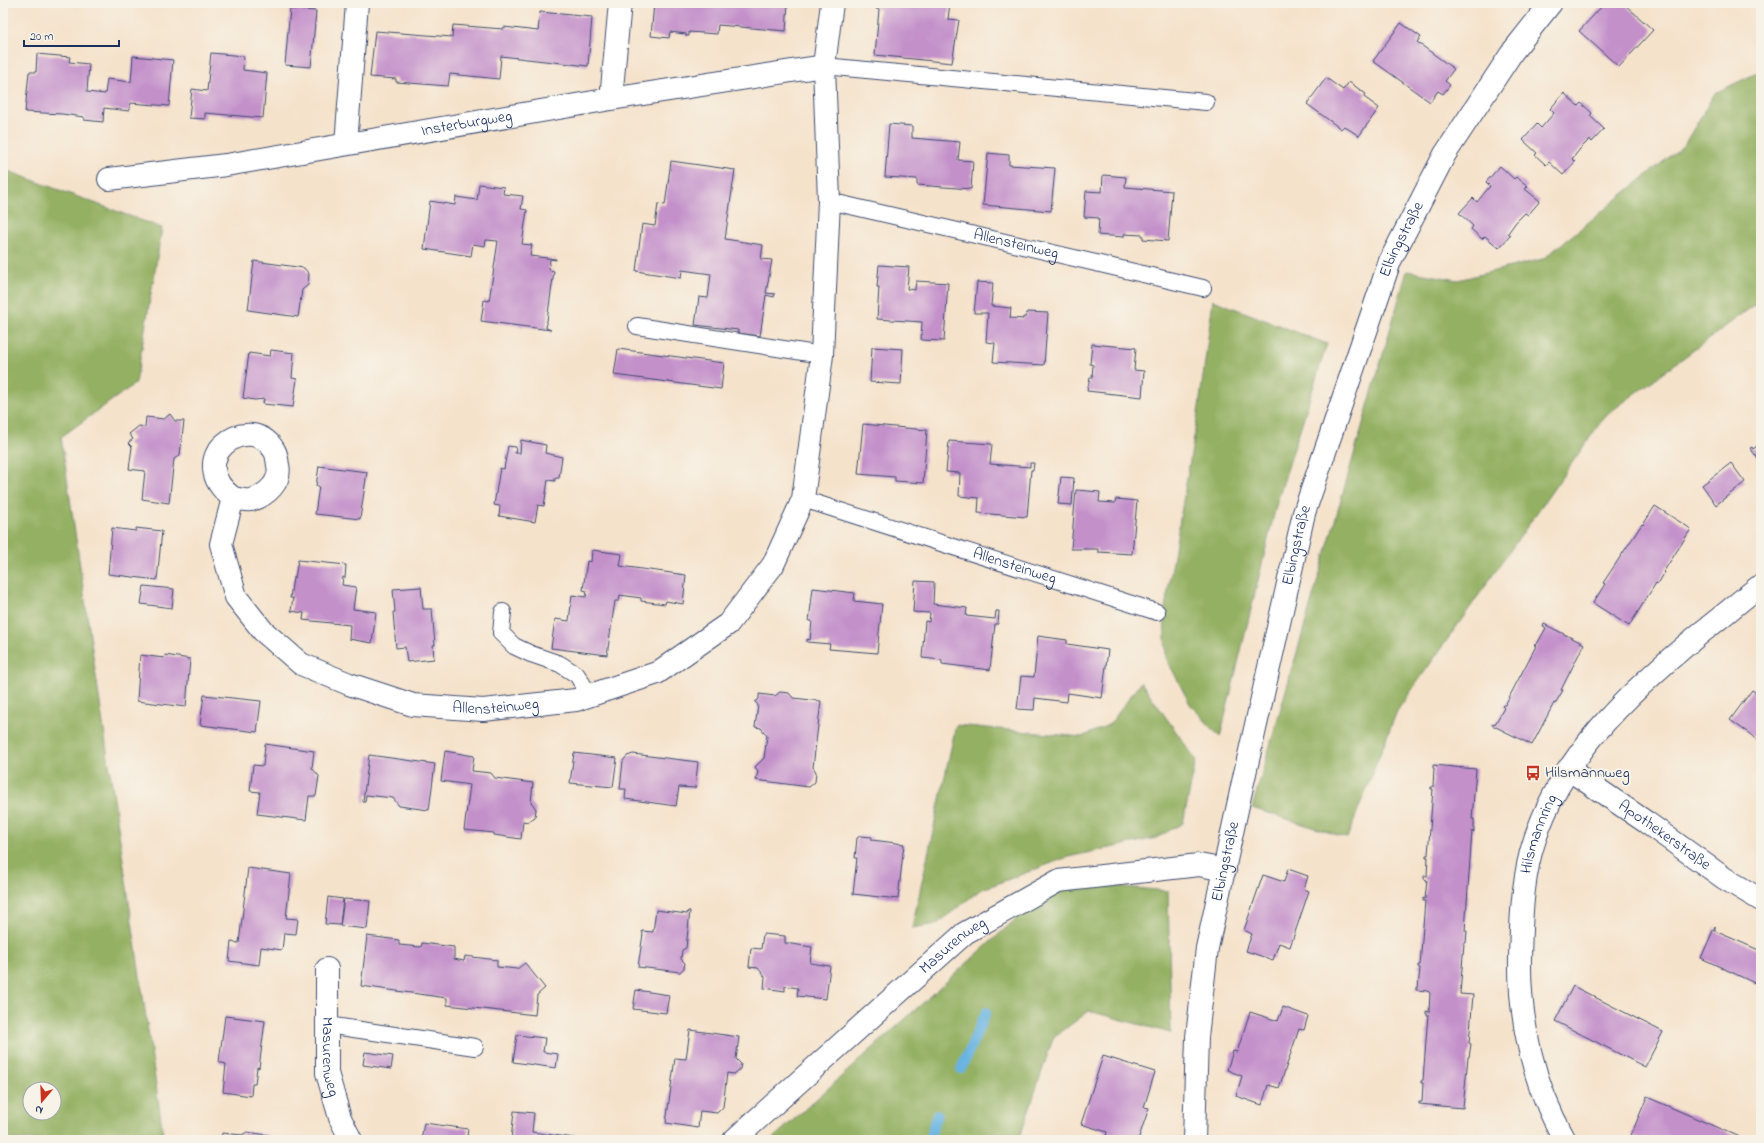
<svg xmlns="http://www.w3.org/2000/svg" width="1764" height="1143" viewBox="0 0 1764 1143" font-family="'Indie Flower',sans-serif">
<style>
.forest{fill:#94b164;stroke:#587061;fill-rule:evenodd}
.lines{fill:none;stroke-linecap:round;stroke-linejoin:round}
.stream{stroke:#68b3e1;stroke-width:10}
.building{fill:#c390ca}
.lane-casing{stroke:#3c4a6e;stroke-width:18}
.street-casing{stroke:#3c4a6e;stroke-width:24}
.lane{stroke:#fff;stroke-width:16}
.street{stroke:#fff;stroke-width:22}
.labels{text-anchor:middle;dominant-baseline:central;stroke-width:4;stroke-linejoin:round;paint-order:stroke}
.street-label{font-size:16px;fill:#1b2f5e;stroke:#f7f3e8}
.poi-label{font-size:16px;fill:#1b2f5e;stroke:#f7f3e8;text-anchor:start}
</style>
<rect width="100%" height="100%" fill="#f7f3e8"/>
<filter id="ink" filterUnits="userSpaceOnUse"><feTurbulence type="fractalNoise" baseFrequency=".025" numOctaves="2"/><feDisplacementMap in="SourceGraphic" scale="8" xChannelSelector="R" yChannelSelector="G"/><feConvolveMatrix kernelMatrix="1 2 1 2 8 2 1 2 1" color-interpolation-filters="sRGB"/></filter>
<filter id="wash" filterUnits="userSpaceOnUse"><feTurbulence type="fractalNoise" baseFrequency=".012" numOctaves="4" result="noise"/><feDisplacementMap in="SourceGraphic" scale="16" xChannelSelector="R" yChannelSelector="G"/><feGaussianBlur stdDeviation="0.9" result="paint"/><feColorMatrix in="noise" values="0 0 0 0 0 0 0 0 0 0 0 0 0 0 0 0 0 1.4 0 .05"/><feComposite in="paint" operator="in"/></filter>
<g filter="url(#wash)">
<rect width="100%" height="100%" fill="#f5e2cb"/>
<g class="forest">
<polygon points="1761,71 1761,300 1605,416 1397,711 1347,838 1252,808 1407,271 1458,280 1543,259 1684,145 1715,93"/>
<path d="M3 165 8 171 162 228 136 383 61 437 164 1140H3ZM30 1089H54V1113H30Z"/>
<polygon points="1213,300 1327,344 1277,502 1220,737 1190,704 1166,658 1164,614 1199,407"/>
<polygon points="1141,682 1196,760 1183,823 1156,838 1068,857 980,890 937,924 912,928 956,725 1082,737 1110,724"/>
<polygon points="1058,881 1168,891 1171,1033 1089,1011 1053,1038 1019,1140 771,1140"/>
</g>
<g class="lines">
<g class="stream">
<polyline points="961,1069 986,1012"/>
<polyline points="929,1140 937,1114"/>
</g>
</g>
<g id="blocks">
<g class="building">
<polygon points="654,3 788,3 786,31 718,25 717,34 689,32 689,36 686,36 686,34 670,32 669,38 651,36"/>
<polygon points="877,3 950,3 948,19 959,20 952,63 875,55 879,9 876,9"/>
<polygon points="1605,3 1623,3 1653,30 1619,67 1579,31"/>
<polygon points="290,9 316,11 311,67 285,65"/>
<polygon points="540,12 592,17 588,66 501,56 499,79 450,74 448,86 396,82 396,79 370,77 375,31 452,37 453,25 503,29 504,27 538,31"/>
<polygon points="1401,23 1421,37 1417,42 1454,69 1445,81 1450,85 1443,94 1438,91 1430,102 1373,61"/>
<polygon points="211,53 244,56 243,70 267,73 263,118 205,113 205,119 189,118 192,89 207,91"/>
<polygon points="37,54 70,57 69,62 89,64 87,92 105,94 107,79 131,82 133,56 173,60 169,106 130,103 129,111 104,108 103,122 84,120 84,117 62,114 25,112 29,72 36,72"/>
<polygon points="1326,78 1343,90 1349,82 1366,94 1364,97 1379,108 1359,136 1344,126 1341,129 1307,104"/>
<polygon points="1564,93 1578,106 1581,103 1592,113 1590,116 1604,129 1592,142 1590,139 1580,149 1572,159 1575,162 1563,175 1549,162 1546,165 1535,155 1537,153 1523,140 1537,124 1541,128 1554,113 1550,109"/>
<polygon points="889,124 912,126 912,138 960,142 958,160 973,161 971,189 917,185 917,179 885,177"/>
<polygon points="988,153 1009,155 1009,165 1055,168 1051,211 983,205"/>
<polygon points="671,161 735,170 725,239 763,245 761,259 772,260 766,293 775,294 774,297 766,295 760,336 738,333 738,330 695,325 699,297 708,298 711,274 682,270 681,278 636,271 642,224 655,226 658,204 665,205"/>
<polygon points="1500,166 1514,179 1516,177 1528,186 1525,189 1540,201 1528,215 1525,213 1516,222 1508,233 1511,235 1499,248 1485,236 1482,239 1471,229 1473,226 1459,213 1473,198 1477,202 1490,186 1486,182"/>
<polygon points="1103,175 1126,177 1125,187 1172,191 1168,241 1143,239 1143,235 1124,234 1124,237 1098,235 1099,218 1084,217 1086,191 1102,192"/>
<polygon points="479,184 504,187 503,194 523,196 521,209 527,210 522,244 532,245 530,256 556,259 556,260 550,259 549,270 554,271 546,328 551,330 481,321 484,300 489,301 498,241 486,240 485,246 473,244 471,256 424,249 430,201 455,205 456,197 477,200"/>
<polygon points="254,261 304,268 309,274 308,285 302,290 298,317 248,310"/>
<polygon points="879,265 909,267 907,289 915,290 916,281 948,283 944,341 921,340 922,322 877,319 879,287 877,287"/>
<polygon points="977,282 993,283 991,306 1011,308 1010,318 1023,319 1023,317 1026,317 1027,312 1048,313 1044,365 993,362 995,343 986,342 988,313 974,313"/>
<polygon points="1092,344 1136,348 1134,370 1144,371 1142,397 1087,391 1090,378 1092,378 1093,365 1090,364"/>
<polygon points="872,347 903,349 901,384 870,382"/>
<polygon points="618,349 724,363 721,389 614,375"/>
<polygon points="271,350 294,353 292,378 297,379 293,407 263,404 264,399 255,400 243,398 249,353 270,356"/>
<polygon points="170,414 175,421 184,421 180,455 174,459 169,503 142,499 145,471 129,469 132,447 128,443 133,439 129,434 139,426 145,427 146,417 164,419"/>
<polygon points="863,424 927,430 923,483 895,481 895,477 858,474"/>
<polygon points="521,440 546,445 545,453 562,457 559,478 555,478 555,481 548,480 544,506 538,505 535,522 499,516 500,506 494,505 500,468 504,469 508,446 516,447 515,453 520,453"/>
<polygon points="949,441 992,444 990,464 1030,467 1030,463 1034,463 1033,470 1031,470 1027,517 978,513 979,498 959,496 960,473 946,472"/>
<polygon points="1761,443 1761,463 1750,448 1752,447 1753,449"/>
<polygon points="1731,463 1745,482 1716,505 1702,485"/>
<polygon points="319,466 367,472 360,519 315,514 319,486 316,486"/>
<polygon points="1061,477 1074,478 1072,505 1058,504"/>
<polygon points="1076,490 1100,492 1099,502 1115,503 1116,499 1137,501 1132,554 1098,552 1098,549 1071,549"/>
<polygon points="1655,506 1691,529 1664,571 1665,572 1658,584 1656,583 1629,626 1593,603 1605,584 1603,583 1642,524 1643,525"/>
<polygon points="112,528 136,531 136,528 162,531 157,580 108,574"/>
<polygon points="592,550 622,554 620,566 686,575 683,604 666,601 665,604 641,601 641,598 620,595 619,601 615,601 607,655 551,648 555,619 569,621 572,595 586,597 587,591 583,590 587,561 591,562"/>
<polygon points="298,560 346,565 345,578 343,577 342,585 356,587 353,609 376,612 372,643 349,639 350,625 303,620 304,613 291,611 293,598 290,598 293,578 295,578"/>
<polygon points="915,581 934,582 933,604 967,608 966,616 995,619 996,611 999,611 998,624 995,624 990,670 942,664 942,660 922,658 925,621 929,622 930,613 913,612"/>
<polygon points="144,586 174,589 172,608 141,604"/>
<polygon points="421,587 423,609 432,609 435,645 433,645 434,659 407,662 405,647 396,648 393,612 395,612 393,589"/>
<polygon points="813,588 855,593 854,601 882,604 877,653 829,649 830,644 807,642 807,639 810,640 812,621 809,621"/>
<polygon points="1544,624 1584,644 1561,690 1563,690 1555,704 1554,703 1532,745 1492,725 1493,723 1495,724 1504,708 1502,706 1503,705 1505,705 1536,646 1534,645 1537,644 1546,628 1543,626"/>
<polygon points="1038,636 1067,640 1067,644 1108,650 1102,698 1068,693 1067,702 1035,698 1034,710 1017,709 1021,676 1034,677"/>
<polygon points="140,655 164,658 165,655 190,659 186,707 137,701"/>
<polygon points="1752,690 1761,696 1761,742 1730,720"/>
<polygon points="780,692 789,693 793,698 821,701 813,767 816,772 815,782 809,787 756,780 758,771 755,767 764,758 767,736 761,728 755,727 758,705 755,702 759,699 759,694 775,696"/>
<polygon points="204,695 261,701 257,732 200,725"/>
<polygon points="265,744 314,751 312,768 319,776 316,796 309,796 306,820 257,814 260,792 250,791 253,765 263,766"/>
<polygon points="445,751 474,756 472,771 491,773 495,778 533,783 531,802 536,809 535,817 528,822 523,821 521,839 494,835 494,833 464,830 470,785 441,781"/>
<polygon points="574,753 617,758 613,787 570,783"/>
<polygon points="633,754 698,762 695,788 679,787 676,806 625,799 626,789 620,789 623,761 627,756"/>
<polygon points="369,755 435,764 429,810 399,806 393,798 366,795 365,802 363,802"/>
<polygon points="1433,765 1476,769 1472,819 1474,819 1474,832 1472,831 1465,931 1467,931 1466,943 1464,943 1460,994 1473,995 1469,1043 1471,1044 1469,1057 1468,1057 1463,1108 1419,1104 1419,1102 1422,1102 1423,1083 1421,1083 1421,1081 1423,1080 1428,1014 1426,1014 1426,1011 1429,1012 1430,993 1428,991 1416,990 1416,987 1418,988 1420,968 1418,967 1418,965 1420,965 1425,901 1423,901 1423,898 1425,899 1427,880 1424,879 1424,876 1427,876 1428,857 1426,857 1426,855 1428,855 1433,789 1431,789 1431,787 1433,787 1434,768 1433,768"/>
<polygon points="860,836 872,837 872,840 904,844 898,899 853,894 857,858 855,858 857,838"/>
<polygon points="248,868 291,874 286,918 298,919 296,934 284,933 282,950 261,947 259,965 229,961 231,942 239,943"/>
<polygon points="1288,869 1308,876 1304,889 1309,891 1290,947 1279,943 1273,960 1246,951 1252,934 1244,930 1263,875 1284,882"/>
<polygon points="328,897 343,899 340,925 325,924"/>
<polygon points="344,899 370,901 367,929 340,926"/>
<polygon points="656,910 687,914 688,911 690,911 686,948 682,950 681,959 685,963 684,968 680,972 638,967 643,934 642,931 653,932"/>
<polygon points="1715,926 1715,931 1761,951 1761,986 1701,958"/>
<polygon points="763,934 785,936 785,943 812,947 810,963 830,966 826,999 797,996 798,988 785,986 785,991 764,988 765,977 758,968 749,967 751,948 761,949"/>
<polygon points="367,936 399,940 399,945 421,947 422,943 454,947 454,959 464,961 465,956 497,960 497,967 517,969 525,963 545,988 537,995 535,1015 447,1005 447,998 361,986"/>
<polygon points="1573,986 1663,1032 1645,1067 1555,1021"/>
<polygon points="636,990 669,995 666,1013 633,1009"/>
<polygon points="1283,1007 1308,1016 1304,1030 1299,1029 1279,1088 1268,1085 1262,1105 1236,1096 1242,1076 1227,1070 1233,1051 1237,1052 1250,1012 1278,1021"/>
<polygon points="225,1016 265,1021 259,1068 257,1067 255,1084 252,1084 251,1096 223,1092 226,1064 219,1062"/>
<polygon points="690,1030 739,1037 736,1059 741,1064 740,1069 734,1074 727,1073 723,1107 717,1113 700,1111 698,1128 666,1123 675,1058 686,1059"/>
<polygon points="517,1035 545,1038 543,1052 558,1054 556,1068 513,1062"/>
<polygon points="365,1052 393,1056 391,1069 363,1065"/>
<polygon points="1103,1056 1155,1072 1144,1107 1149,1108 1138,1140 1105,1140 1107,1132 1081,1124"/>
<polygon points="1647,1097 1739,1137 1738,1140 1644,1140 1631,1135"/>
<polygon points="514,1111 534,1113 532,1132 588,1140 511,1140"/>
<polygon points="424,1123 468,1129 467,1136 480,1138 479,1140 421,1140"/>
<polygon points="247,1132 268,1135 273,1140 221,1140 222,1133 242,1135"/>
</g>
</g>
</g>
<g filter="url(#ink)">
<use href="#blocks" fill-opacity="0" stroke="#3c4a6e" stroke-width="1"/>
<g class="lines">
<g class="lane-casing">
<g id="lane">
<polyline points="824,66 1206,102"/>
<path id="s1" d="M829 201 1203 288"/>
<polyline points="637,326 822,355"/>
<path id="s2" d="M803 499 1157 612"/>
<polyline points="503,612 501,633 514,646 531,654 560,664 577,675 590,696"/>
<polyline points="327,1025 475,1047"/>
</g>
</g>
<g class="street-casing">
<g id="street">
<polyline points="611,99 620,3"/>
<polyline points="346,144 357,3"/>
<path id="s3" d="M109 179 226 165 611 99 824 66"/>
<path id="s4" d="M233 498C181 459 249 409 274 450 277 454 277 460 278 465 282 482 266 496 251 500 246 501 239 499 233 498L221 544 236 597 263 631 301 664 349 684 413 705 483 710 576 700 657 673 728 624 773 565 803 499 822 355 829 201 824 66 832 3"/>
<path id="s5" d="M1568 769 1646 822 1724 878 1761 900"/>
<path id="s6" d="M327 969V1073L340 1118 351 1140"/>
<path id="s7" d="M734 1140 965 933 1058 881 1199 865 1225 870"/>
<path id="s8" d="M1194 1140 1197 1037 1207 948 1243 782 1304 513 1390 261 1445 154 1513 51 1551 3"/>
<path id="s9" d="M1565 1140C1533 1085 1519 1020 1520 957 1521 922 1522 886 1531 852 1557 758 1629 692 1702 632 1722 617 1741 600 1761 585"/>
</g>
</g>
<use href="#lane" class="lane"/>
<use href="#street" class="street"/>
</g>
</g>
<defs>
<g id="bus-bare" transform="scale(1.2)"><path d="M-5-6H5V4H4V6H2V4H-2V6H-4V4H-5ZM-3.5-4V0h7V-4ZM-3.5 1.2v1.5H-2V1.2ZM2 1.2v1.5H3.5V1.2Z" fill="#c8321e" stroke="#f7f3e8" stroke-width="2.5" paint-order="stroke"/></g>
</defs>
<g fill-rule="evenodd">
<use href="#bus-bare" x="1533" y="773"/>
</g>
<g class="labels">
<g class="street-label">
<text stroke="none"><textPath href="#s3" startOffset="362">Insterburgweg</textPath></text>
<text stroke="none"><textPath href="#s8" startOffset="929">Elbingstraße</textPath></text>
<text stroke="none"><textPath href="#s1" startOffset="192">Allensteinweg</textPath></text>
<text stroke="none"><textPath href="#s8" startOffset="605">Elbingstraße</textPath></text>
<text stroke="none"><textPath href="#s2" startOffset="222">Allensteinweg</textPath></text>
<text stroke="none"><textPath href="#s4" startOffset="602">Allensteinweg</textPath></text>
<text stroke="none"><textPath href="#s9" startOffset="316">Hilsmannring</textPath></text>
<text stroke="none"><textPath href="#s5" startOffset="117">Apothekerstraße</textPath></text>
<text stroke="none"><textPath href="#s8" startOffset="281">Elbingstraße</textPath></text>
<text stroke="none"><textPath href="#s7" startOffset="293">Masurenweg</textPath></text>
<text stroke="none"><textPath href="#s6" startOffset="88">Masurenweg</textPath></text>
</g>
<g class="poi-label">
<text x="1545" y="773">Hilsmannweg</text>
</g>
</g>
<rect width="1764" height="1143" fill="none" stroke="#f7f3e8" stroke-width="16"/>
<g transform="translate(42 1101) rotate(199)"><circle r="19" fill="#f7f3e8" stroke="#9fa5b1"/>
<path d="M0-3L7 15L0 10L-7 15Z" fill="#c8321e"/>
<text y="-6" font-size="11" font-weight="bold" text-anchor="middle" fill="#1b2f5e">N</text>
</g>
<path d="M24 40v6h95v-6" fill="none" stroke="#1b2f5e" stroke-width="2"/>
<text x="30" y="40" font-size="12" fill="#1b2f5e" stroke="#f7f3e8" stroke-width="3" paint-order="stroke">20 m</text>
</svg>
